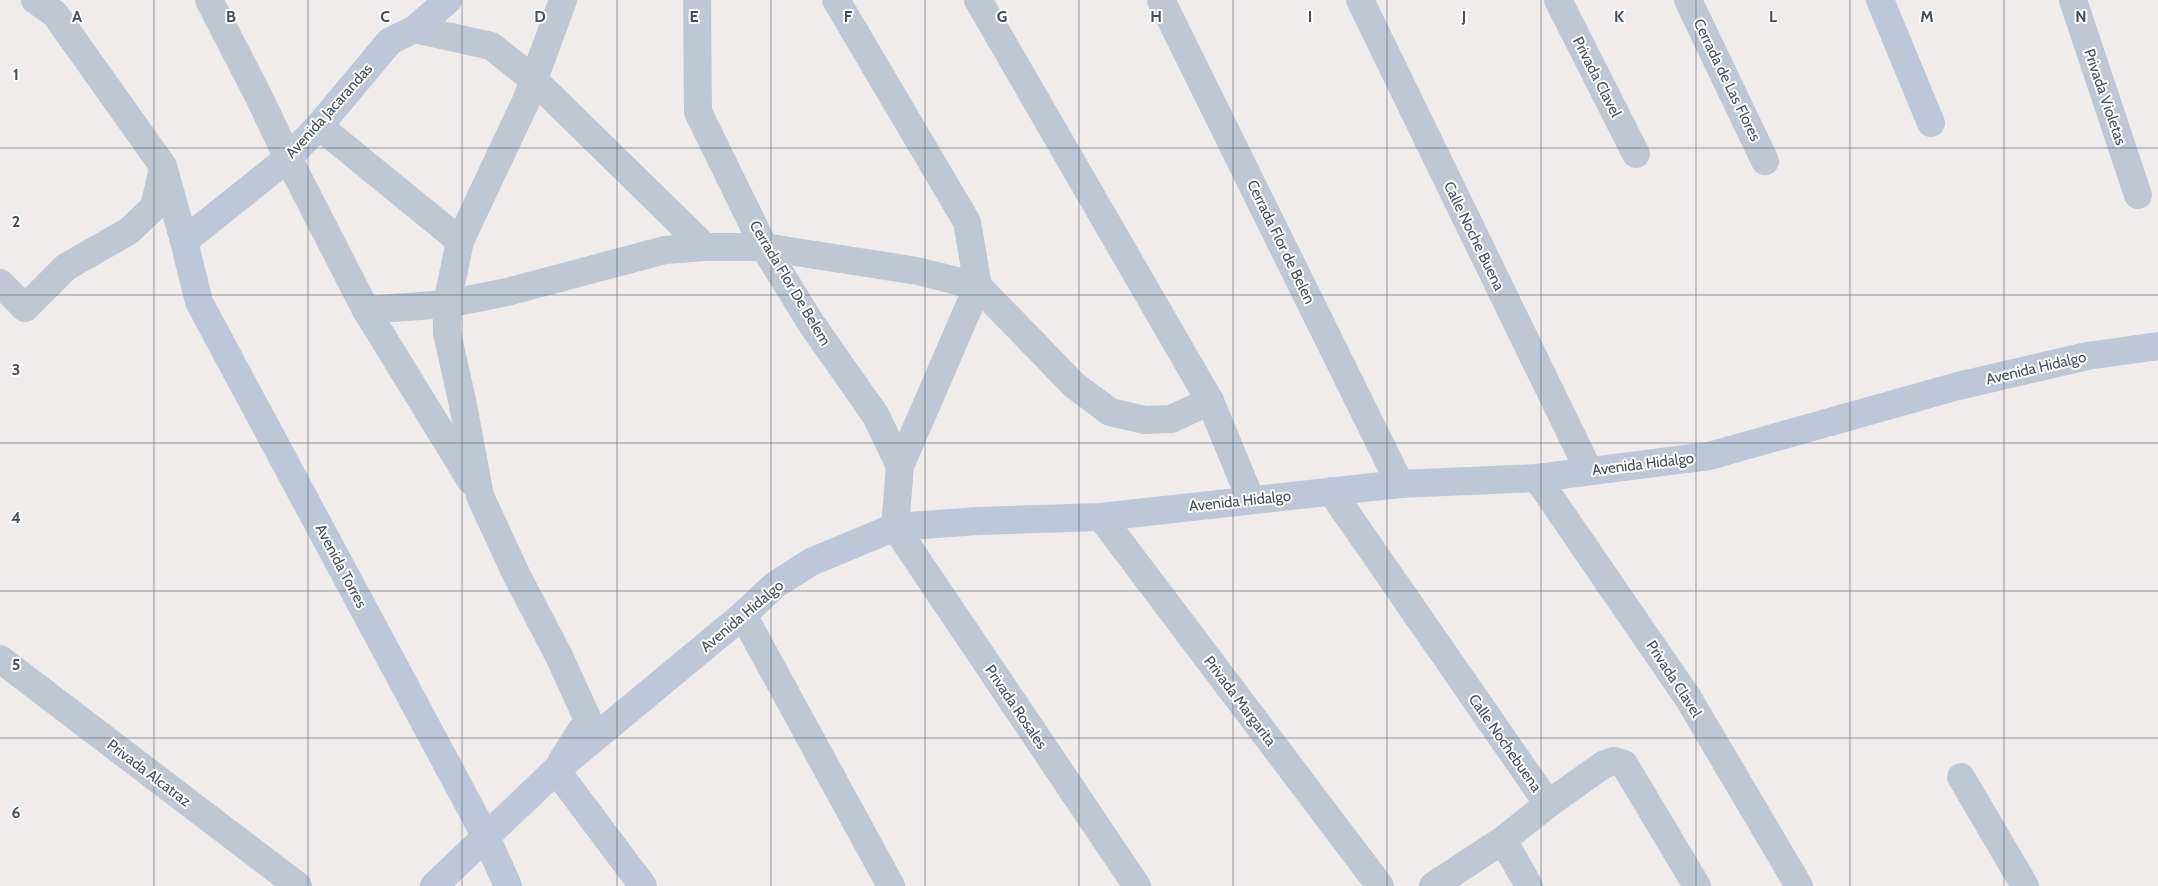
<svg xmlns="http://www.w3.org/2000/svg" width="2158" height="886" viewBox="0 0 2158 886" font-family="Cabin,sans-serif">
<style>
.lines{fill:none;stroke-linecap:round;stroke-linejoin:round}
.minor{stroke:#bfc7d3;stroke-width:28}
.secondary{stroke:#bdc7d7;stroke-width:28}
.grid{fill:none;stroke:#444e5b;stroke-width:1;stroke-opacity:0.55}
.labels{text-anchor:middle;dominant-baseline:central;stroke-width:4;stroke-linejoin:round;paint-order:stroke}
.street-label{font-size:15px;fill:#444e5b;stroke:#fff}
.grid-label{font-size:16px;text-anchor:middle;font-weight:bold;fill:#444e5b;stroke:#fff;stroke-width:4;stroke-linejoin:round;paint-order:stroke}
</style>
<rect width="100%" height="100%" fill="#f0ecec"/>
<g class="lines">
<g class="minor">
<polyline points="35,0 55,14 163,166 184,241"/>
<polyline points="209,0 258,95 288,158 366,310 471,481"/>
<polyline points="697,0 698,112 764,247 811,323 876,416 900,466 895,527 1137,886"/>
<polyline points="836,0 967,222 978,286 1074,385 1110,412 1145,420 1171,419 1210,401"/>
<polyline points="978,0 1210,401 1251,500"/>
<polyline points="1161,0 1400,484"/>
<polyline points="1360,0 1589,471"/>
<polyline points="1558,0 1636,154"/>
<polyline points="1688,0 1765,161"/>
<polyline points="2073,0 2138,195"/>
<polyline points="415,29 491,46 533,79 705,247"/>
<polyline points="319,126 460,241"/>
<polyline points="0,283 25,308 66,267 129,231 154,207 163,169"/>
<polyline points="366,310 447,304 507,292 665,250 705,247 764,247 917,271 978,286 900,466"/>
<polyline points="1537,478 1688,698 1799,886"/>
<polyline points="1331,491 1548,804"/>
<polyline points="1101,517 1380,886"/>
<polyline points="743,615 891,886"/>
<polyline points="0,659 298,886"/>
<polyline points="561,762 588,720 559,656 517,576 480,496 463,405 447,333 447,304 460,241 526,101 563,0"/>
<polyline points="1961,777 2025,886"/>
<polyline points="1503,840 1529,886"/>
<polyline points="1433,886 1503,840 1548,804 1603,765 1614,761 1624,764 1697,886"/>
</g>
<g class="secondary">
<polyline points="448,0 415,29 390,41 319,126 288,158 184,241 199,302 486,837 508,886"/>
<polyline points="1880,0 1931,123"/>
<polyline points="556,770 643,886"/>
<polyline points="434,886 556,770 743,615 775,585 811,562 895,527 978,521 1101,517 1400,484 1537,478 1709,456 1958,386 2087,356 2158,346"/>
</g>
</g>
<path class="grid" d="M154 0V886M308 0V886M462 0V886M617 0V886M771 0V886M925 0V886M1079 0V886M1233 0V886M1387 0V886M1541 0V886M1696 0V886M1850 0V886M2004 0V886M0 148H2158M0 295H2158M0 443H2158M0 591H2158M0 738H2158"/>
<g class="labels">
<g class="street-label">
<text transform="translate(1597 77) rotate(63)">Privada Clavel</text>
<text transform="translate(1727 80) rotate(64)">Cerrada de Las Flores</text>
<text transform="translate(2105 97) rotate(71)">Privada Violetas</text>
<text transform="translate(329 111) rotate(-48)">Avenida Jacarandas</text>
<text transform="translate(1474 236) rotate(64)">Calle Noche Buena</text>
<text transform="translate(1281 242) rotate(64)">Cerrada Flor de Belen</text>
<text transform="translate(790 283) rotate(59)">Cerrada Flor De Belem</text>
<text transform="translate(2036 368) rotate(-13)">Avenida Hidalgo</text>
<text transform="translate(1643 464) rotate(-7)">Avenida Hidalgo</text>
<text transform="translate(1240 501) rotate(-6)">Avenida Hidalgo</text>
<text transform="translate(341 566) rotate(62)">Avenida Torres</text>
<text transform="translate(742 616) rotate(-40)">Avenida Hidalgo</text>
<text transform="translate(1674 679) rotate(57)">Privada Clavel</text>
<text transform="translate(1240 701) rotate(53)">Privada Margarita</text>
<text transform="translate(1016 707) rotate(56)">Privada Rosales</text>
<text transform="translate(1505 743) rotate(55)">Calle Nochebuena</text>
<text transform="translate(149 773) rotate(37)">Privada Alcatraz</text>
</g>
</g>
<g class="grid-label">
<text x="77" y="22">A</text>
<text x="231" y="22">B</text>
<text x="385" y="22">C</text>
<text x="540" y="22">D</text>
<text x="694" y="22">E</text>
<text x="848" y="22">F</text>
<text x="1002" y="22">G</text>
<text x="1156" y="22">H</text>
<text x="1310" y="22">I</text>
<text x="1464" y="22">J</text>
<text x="1619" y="22">K</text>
<text x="1773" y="22">L</text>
<text x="1927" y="22">M</text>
<text x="2081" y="22">N</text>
<text x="16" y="80">1</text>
<text x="16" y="227">2</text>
<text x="16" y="375">3</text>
<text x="16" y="523">4</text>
<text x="16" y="670">5</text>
<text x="16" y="818">6</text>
</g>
</svg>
